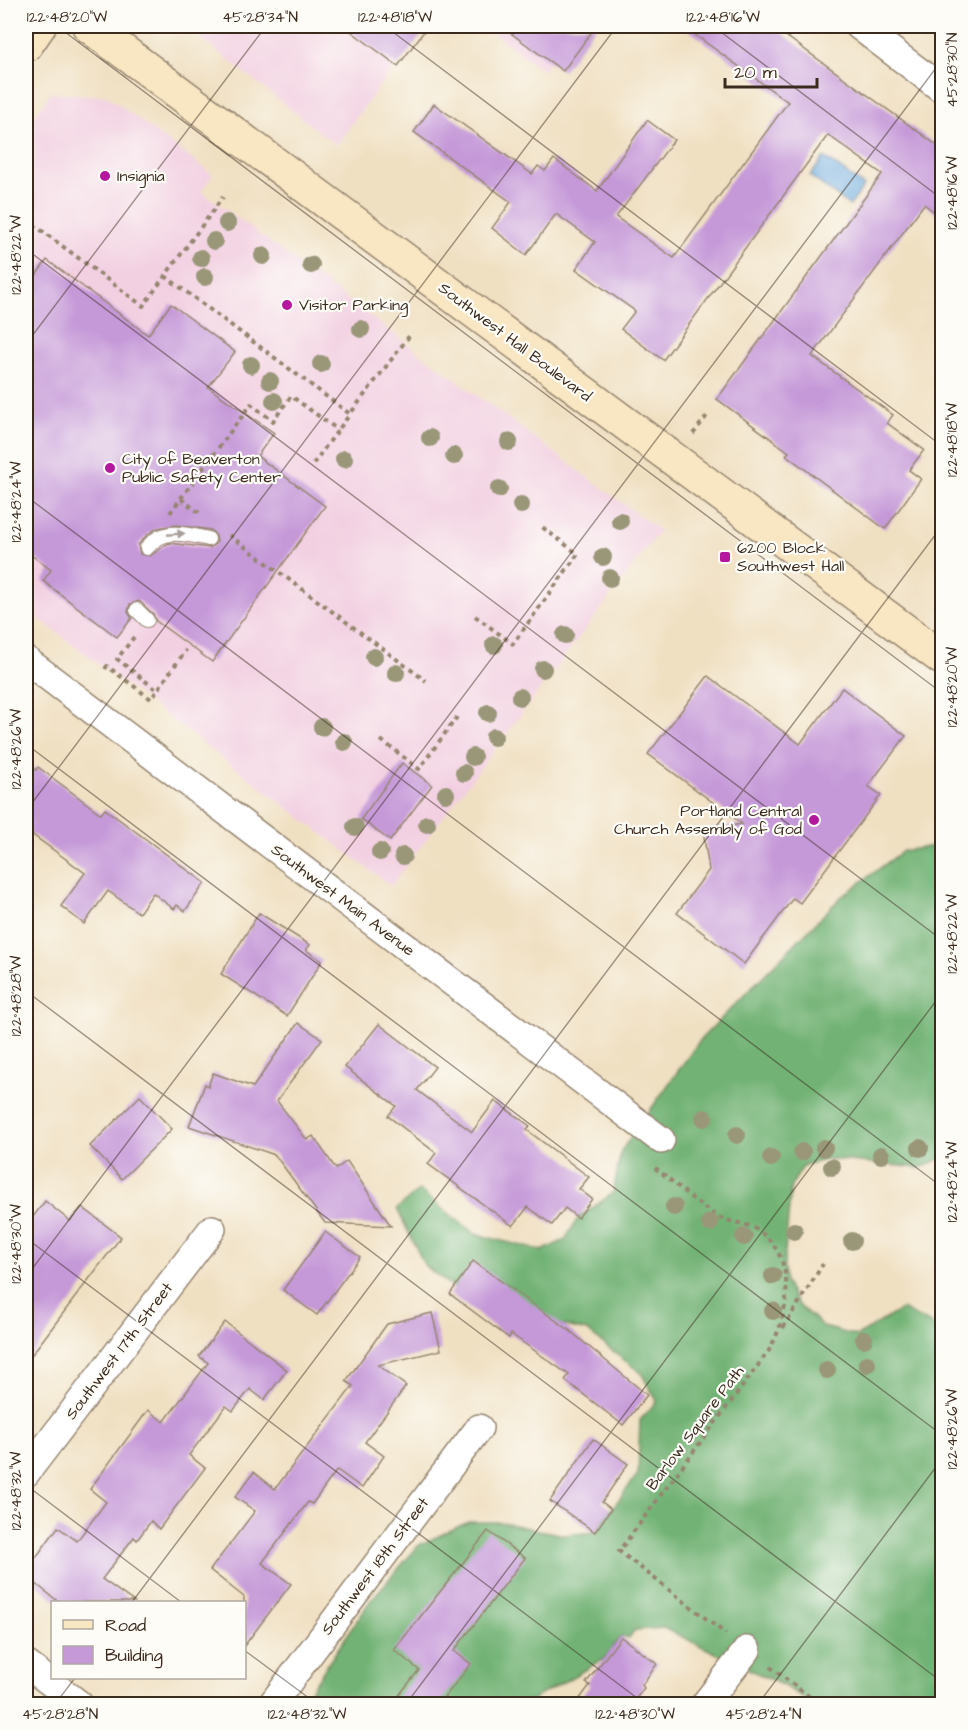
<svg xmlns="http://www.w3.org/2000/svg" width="968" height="1730" viewBox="0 0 968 1730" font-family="'Architects Daughter',sans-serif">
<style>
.built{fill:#f2cfe1}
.forest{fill:#72b275;stroke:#566e4a;stroke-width:1.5}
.water{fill:#6daadf;stroke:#546a7e;stroke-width:1.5}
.building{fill:#c598d8;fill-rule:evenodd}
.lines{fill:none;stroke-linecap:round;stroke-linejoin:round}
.lane-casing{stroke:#968570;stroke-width:16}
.street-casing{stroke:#968570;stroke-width:30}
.secondary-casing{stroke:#968570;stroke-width:36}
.path{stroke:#968570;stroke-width:4;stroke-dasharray:4.5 4.5;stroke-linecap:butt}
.lane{stroke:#fff;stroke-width:14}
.street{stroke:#fff;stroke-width:27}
.secondary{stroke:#f9e7c3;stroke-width:33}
.tree{fill:#9a9779}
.oneway{fill:#a79f9a}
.ticks{fill:none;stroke:#3b2a1e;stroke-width:1.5;stroke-opacity:0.45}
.poi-dot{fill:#b5179e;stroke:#fdfcf7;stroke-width:2}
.labels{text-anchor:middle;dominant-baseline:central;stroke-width:4.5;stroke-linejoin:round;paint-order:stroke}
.poi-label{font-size:16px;fill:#3b2a1e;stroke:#fdfcf7;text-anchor:start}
.street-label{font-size:16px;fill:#3b2a1e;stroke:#fdfcf7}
.neatline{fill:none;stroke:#3b2a1e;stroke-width:2}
.ticks-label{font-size:15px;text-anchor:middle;fill:#3b2a1e}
</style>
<rect width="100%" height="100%" fill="#fdfcf7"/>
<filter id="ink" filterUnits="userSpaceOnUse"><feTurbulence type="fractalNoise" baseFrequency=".0167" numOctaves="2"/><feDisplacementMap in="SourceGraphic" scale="12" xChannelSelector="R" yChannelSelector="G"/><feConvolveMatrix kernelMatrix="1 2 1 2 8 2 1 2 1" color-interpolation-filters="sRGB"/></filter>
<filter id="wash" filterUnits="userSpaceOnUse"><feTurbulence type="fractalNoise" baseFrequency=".008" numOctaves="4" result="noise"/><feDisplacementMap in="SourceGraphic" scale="24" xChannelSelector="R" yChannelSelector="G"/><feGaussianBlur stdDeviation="1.35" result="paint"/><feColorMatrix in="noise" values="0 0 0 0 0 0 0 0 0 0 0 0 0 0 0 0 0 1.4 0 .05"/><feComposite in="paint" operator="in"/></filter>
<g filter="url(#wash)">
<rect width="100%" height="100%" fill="#f0e0c2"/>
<g class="built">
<polygon points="185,26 424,26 336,145"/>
<polygon points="484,26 576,26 543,70"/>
<polygon points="51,93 107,96 213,175 201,191 660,531 391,886 26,609 26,127"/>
</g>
<polygon class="forest" points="933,846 942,848 942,1158 920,1168 830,1159 804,1165 791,1186 784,1263 785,1281 797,1304 824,1327 857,1336 902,1309 933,1325 942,1335 942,1704 813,1704 784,1686 664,1628 635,1630 629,1638 621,1637 604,1659 525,1704 301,1704 370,1601 419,1545 468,1522 499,1522 564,1535 595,1532 638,1474 640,1420 657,1401 641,1373 587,1331 482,1307 454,1288 425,1266 397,1209 419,1190 475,1234 542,1251 565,1240 578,1218 613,1193 621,1151 700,1040 841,897 903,851"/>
<polygon class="water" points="824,157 864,186 850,206 810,176"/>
<g id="blocks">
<g class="building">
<polygon points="344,26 428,26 398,66"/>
<polygon points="501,26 596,26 563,71"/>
<polygon points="683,26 772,26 942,149 942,218 924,204 812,356 893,415 887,423 924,450 909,470 921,479 885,529 786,455 789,452 717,399 882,174 828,135 663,360 621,329 635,311 576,269 595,242 556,214 526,255 492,228 511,202 414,132 434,104 532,174 538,166 545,171 554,159 597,191 647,120 674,140 616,217 674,258 788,102"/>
<path d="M47 260 148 335 171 304 235 352 208 387 274 433 257 456 325 506 212 662 156 621 153 614 139 601 130 604 128 612 132 618 117 637 43 581 51 570 26 551V289ZM176 525 211 530 216 536 217 542 210 548 169 543 150 556 140 554 138 545 147 535 157 528Z"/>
<polygon points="708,676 800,744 842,688 906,736 868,786 881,795 800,903 793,898 744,964 677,913 709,870 703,830 742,824 648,754"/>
<polygon points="26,762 36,770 38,767 101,814 105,809 205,883 185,911 177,905 174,909 153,893 139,913 108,891 84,924 61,906 85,873 26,830"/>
<polygon points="402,763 432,785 390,841 361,819"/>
<polygon points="259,913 310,945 306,950 322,961 287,1016 221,974"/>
<polygon points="298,1023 322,1039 277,1101 307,1140 313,1136 336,1169 347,1161 391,1226 325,1223 275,1155 189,1126 205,1084 208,1086 213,1073 253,1087"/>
<polygon points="379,1024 435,1067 417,1090 472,1132 495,1101 530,1126 527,1130 589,1177 579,1189 592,1199 578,1218 565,1208 552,1225 528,1207 513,1226 428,1164 436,1153 388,1116 396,1106 345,1067"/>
<polygon points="140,1096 172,1129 122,1179 90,1146"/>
<polygon points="45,1201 70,1221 82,1207 121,1237 26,1362 26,1226"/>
<polygon points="325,1232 360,1257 317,1315 283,1290"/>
<polygon points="473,1261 569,1330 647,1395 623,1425 565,1380 569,1375 511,1334 509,1338 450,1294"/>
<polygon points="432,1313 441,1350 378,1365 406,1386 365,1442 384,1456 362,1488 337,1470 312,1504 308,1502 262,1563 291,1584 244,1646 244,1597 210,1570 255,1511 235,1497 254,1472 275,1489 353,1386 346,1381 387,1324"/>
<polygon points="225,1322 287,1370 264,1400 250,1389 233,1411 226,1406 189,1455 205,1468 159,1529 151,1521 137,1540 134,1537 102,1579 134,1602 59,1602 26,1576 26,1571 58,1527 77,1541 106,1502 90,1489 148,1410 164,1422 208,1363 199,1356"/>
<polygon points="593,1439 628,1464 602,1502 611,1509 595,1532 550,1501"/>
<polygon points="488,1531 525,1558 454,1651 471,1664 439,1704 392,1704 419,1670 394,1650"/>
<polygon points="621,1637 657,1664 642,1685 644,1688 632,1704 576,1704 590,1685 586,1683"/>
</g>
</g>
</g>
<g filter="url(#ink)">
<use href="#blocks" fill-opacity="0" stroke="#968570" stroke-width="1.5"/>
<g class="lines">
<g class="lane-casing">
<g id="lane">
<path d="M147 548C163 527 186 534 208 539"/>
<polyline points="137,610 147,620"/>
</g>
</g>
<g class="street-casing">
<g id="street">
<polyline points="859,26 942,89"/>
<polyline points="26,660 661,1140"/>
<polyline points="26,1473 212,1229"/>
<polyline points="26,1664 79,1704"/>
<polyline points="272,1704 479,1428"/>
<polyline points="705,1704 747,1650"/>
</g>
</g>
<g class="secondary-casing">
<g id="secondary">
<polyline points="89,26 942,658"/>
<polyline points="26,45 39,26"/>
</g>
</g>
<g class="path">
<polyline points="26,219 143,306 223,197"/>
<polyline points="165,276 350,414 410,335"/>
<polyline points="693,434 709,413"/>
<polyline points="313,464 350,414"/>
<polyline points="181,499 201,514"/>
<polyline points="170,513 251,404 273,421 291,396 338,430"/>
<polyline points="229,535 426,681"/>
<polyline points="475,616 513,644 578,554 542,527"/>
<polyline points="134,637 117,659 157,690"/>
<polyline points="105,669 107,666 151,699 186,650"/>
<polyline points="381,740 419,769 457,717"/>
<path d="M655 1168C676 1183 695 1204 717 1216 729 1223 744 1222 756 1229 799 1256 790 1315 768 1352L619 1551 726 1634"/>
<polyline points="783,1328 823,1264"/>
<polyline points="770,1667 819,1704"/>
</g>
<use href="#lane" class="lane"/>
<use href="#street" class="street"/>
<use href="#secondary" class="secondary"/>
</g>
<g class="tree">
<circle cx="227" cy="223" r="9"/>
<circle cx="214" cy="241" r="9"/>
<circle cx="263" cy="256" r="9"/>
<circle cx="201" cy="258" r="9"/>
<circle cx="311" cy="265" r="9"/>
<circle cx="205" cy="277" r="9"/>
<circle cx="361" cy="329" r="9"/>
<circle cx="321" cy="364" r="9"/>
<circle cx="251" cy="365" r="9"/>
<circle cx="270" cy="381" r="9"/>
<circle cx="274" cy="401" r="9"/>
<circle cx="430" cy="438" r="9"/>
<circle cx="509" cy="442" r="9"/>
<circle cx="454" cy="456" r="9"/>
<circle cx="344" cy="459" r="9"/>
<circle cx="499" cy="489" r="9"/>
<circle cx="521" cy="505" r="9"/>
<circle cx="620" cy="521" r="9"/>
<circle cx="603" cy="557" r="9"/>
<circle cx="610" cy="578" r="9"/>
<circle cx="565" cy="635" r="9"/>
<circle cx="494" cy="645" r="9"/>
<circle cx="374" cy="657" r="9"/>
<circle cx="543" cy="669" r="9"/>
<circle cx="396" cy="673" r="9"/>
<circle cx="520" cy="697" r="9"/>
<circle cx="488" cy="713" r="9"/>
<circle cx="322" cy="727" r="9"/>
<circle cx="494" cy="737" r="9"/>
<circle cx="344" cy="742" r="9"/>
<circle cx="473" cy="757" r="9"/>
<circle cx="464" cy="773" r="9"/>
<circle cx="446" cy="794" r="9"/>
<circle cx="427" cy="824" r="9"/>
<circle cx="355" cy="827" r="9"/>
<circle cx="380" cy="852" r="9"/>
<circle cx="403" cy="856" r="9"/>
<circle cx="704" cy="1118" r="9"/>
<circle cx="737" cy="1135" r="9"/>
<circle cx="824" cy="1148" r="9"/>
<circle cx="920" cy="1148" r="9"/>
<circle cx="802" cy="1152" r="9"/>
<circle cx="881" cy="1155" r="9"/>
<circle cx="771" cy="1158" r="9"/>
<circle cx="832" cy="1167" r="9"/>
<circle cx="674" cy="1207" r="9"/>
<circle cx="710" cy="1223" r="9"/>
<circle cx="794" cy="1231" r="9"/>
<circle cx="744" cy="1237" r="9"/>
<circle cx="852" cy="1241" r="9"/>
<circle cx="773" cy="1276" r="9"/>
<circle cx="773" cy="1311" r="9"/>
<circle cx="864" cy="1339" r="9"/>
<circle cx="867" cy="1364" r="9"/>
<circle cx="827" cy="1370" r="9"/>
</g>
<defs><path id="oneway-solid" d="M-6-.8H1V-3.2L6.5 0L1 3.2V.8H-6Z" transform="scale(1.5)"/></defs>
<use class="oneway" href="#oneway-solid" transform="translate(176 534) rotate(-5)"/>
</g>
<path class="ticks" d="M57 26 942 693M385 26 942 446M713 26 942 199M26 249 942 940M26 344 266 26M26 496 942 1187M26 744 942 1435M26 811 617 26M26 991 942 1682M26 1238 645 1704M26 1277 942 60M26 1485 181 1602M132 1602 942 526M244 1650 317 1704M55 1704 75 1678M406 1704 942 993M758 1704 942 1459"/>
<g class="poi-dot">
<circle cx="105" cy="176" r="6"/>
<circle cx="287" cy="305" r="6"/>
<circle cx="110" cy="468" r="6"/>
<rect x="719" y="551" width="12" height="12" rx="3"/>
<circle cx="814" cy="820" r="6"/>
</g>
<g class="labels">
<g class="poi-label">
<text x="117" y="176">Insignia</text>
<text x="299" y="305">Visitor Parking</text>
<text x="122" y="459">City of Beaverton<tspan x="122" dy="18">Public Safety Center</tspan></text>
<text x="737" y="548">6200 Block<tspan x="737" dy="18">Southwest Hall</tspan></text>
<text x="802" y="811" text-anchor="end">Portland Central<tspan x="802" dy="18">Church Assembly of God</tspan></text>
</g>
<g class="street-label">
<text transform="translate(515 342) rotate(37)">Southwest Hall Boulevard</text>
<text transform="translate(343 900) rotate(37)">Southwest Main Avenue</text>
<text transform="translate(119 1351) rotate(-53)">Southwest 17th Street</text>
<text transform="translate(695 1428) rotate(-53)">Barlow Square Path</text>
<text transform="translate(375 1566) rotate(-53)">Southwest 18th Street</text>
</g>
</g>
<rect width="968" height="1730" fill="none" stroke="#fdfcf7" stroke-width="66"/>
<rect x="51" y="1601" width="195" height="78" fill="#fdfcf7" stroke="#afa8a0" stroke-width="1.5"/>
<rect x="63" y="1620" width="30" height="9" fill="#f9e7c3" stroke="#afa8a0" stroke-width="1.5"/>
<text x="105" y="1631" font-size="18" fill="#3b2a1e">Road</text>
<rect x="63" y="1646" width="30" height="18" fill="#c598d8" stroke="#afa8a0" stroke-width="1.5"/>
<text x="105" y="1661" font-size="18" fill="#3b2a1e">Building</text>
<path d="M725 78v9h92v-9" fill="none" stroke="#3b2a1e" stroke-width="3"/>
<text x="734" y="78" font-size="18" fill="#3b2a1e" stroke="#fdfcf7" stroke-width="4.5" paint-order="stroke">20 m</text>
<rect x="33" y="33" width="902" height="1664" class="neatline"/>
<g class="ticks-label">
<text x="67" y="22">122°48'20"W</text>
<text x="260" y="22">45°28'34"N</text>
<text x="395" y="22">122°48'18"W</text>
<text x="723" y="22">122°48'16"W</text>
<text transform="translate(952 70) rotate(-90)" y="5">45°28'30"N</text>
<text transform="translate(952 193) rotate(-90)" y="5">122°48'16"W</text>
<text transform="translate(16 255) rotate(-90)" y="5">122°48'22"W</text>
<text transform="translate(952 440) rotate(-90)" y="5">122°48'18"W</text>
<text transform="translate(16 502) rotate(-90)" y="5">122°48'24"W</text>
<text transform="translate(952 687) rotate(-90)" y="5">122°48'20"W</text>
<text transform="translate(16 749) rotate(-90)" y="5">122°48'26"W</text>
<text transform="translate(952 934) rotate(-90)" y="5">122°48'22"W</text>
<text transform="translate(16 996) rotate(-90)" y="5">122°48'28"W</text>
<text transform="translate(952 1182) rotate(-90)" y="5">122°48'24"W</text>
<text transform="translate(16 1244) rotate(-90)" y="5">122°48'30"W</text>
<text transform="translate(952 1429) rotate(-90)" y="5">122°48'26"W</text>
<text transform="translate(16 1491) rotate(-90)" y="5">122°48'32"W</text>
<text x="60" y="1719">45°28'28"N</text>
<text x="307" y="1719">122°48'32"W</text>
<text x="635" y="1719">122°48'30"W</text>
<text x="763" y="1719">45°28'24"N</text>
</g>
</svg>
